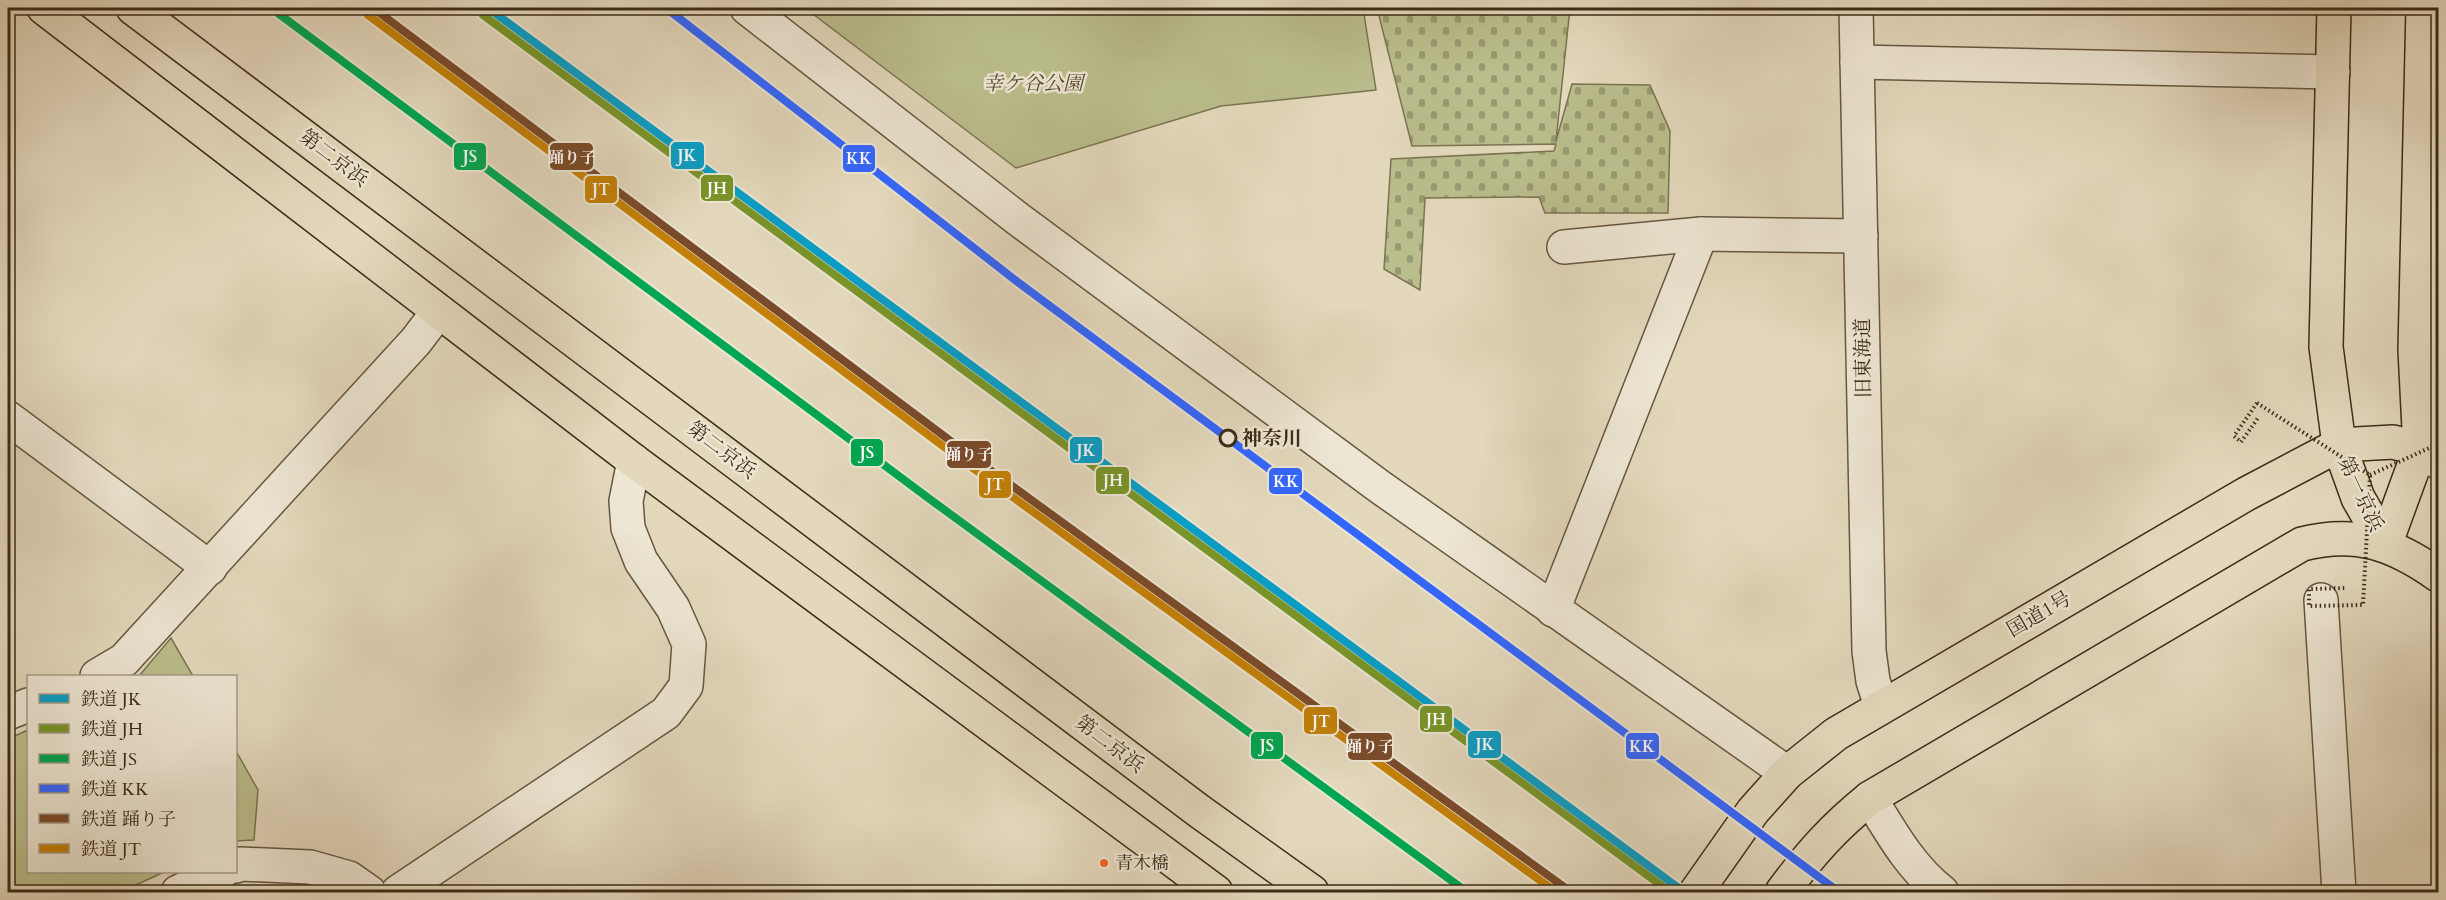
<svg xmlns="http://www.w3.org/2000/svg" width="2446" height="900" viewBox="0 0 2446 900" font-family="Cardo,'Noto Serif JP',serif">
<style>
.green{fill:#babd8c;stroke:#7b7452;stroke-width:1.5}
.cemetery{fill:url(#cemetery-stones);stroke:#7b7452;stroke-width:1.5}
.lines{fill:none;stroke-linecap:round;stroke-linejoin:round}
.minor-casing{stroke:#665740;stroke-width:36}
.highway-casing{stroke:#3c2c17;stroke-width:36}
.path{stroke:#3c2c17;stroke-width:4;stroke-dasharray:1.5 3;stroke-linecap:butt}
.minor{stroke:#ede6d3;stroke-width:33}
.highway{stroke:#e3d8bc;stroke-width:33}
.path-bridge{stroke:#3c2c17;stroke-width:4;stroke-dasharray:1.5 3;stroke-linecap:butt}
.rail-1-casing{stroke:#ede6d3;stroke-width:12}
.rail-2-casing{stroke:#ede6d3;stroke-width:12}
.rail-3-casing{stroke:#ede6d3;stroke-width:12}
.rail-4-casing{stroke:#ede6d3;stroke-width:12}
.rail-5-casing{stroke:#ede6d3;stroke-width:12}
.rail-6-casing{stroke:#ede6d3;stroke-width:12}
.rail-1{stroke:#099ec6;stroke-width:8}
.rail-2{stroke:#799529;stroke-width:8}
.rail-3{stroke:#00a651;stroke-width:8}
.rail-4{stroke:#36f;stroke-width:8}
.rail-5{stroke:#7a4b2a;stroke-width:8}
.rail-6{stroke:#c48107;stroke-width:8}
.stop-dot{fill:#ede6d3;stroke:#3c2c17;stroke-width:3}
.bus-dot{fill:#f26522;stroke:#ede6d3;stroke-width:2}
.labels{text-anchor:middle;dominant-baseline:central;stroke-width:5;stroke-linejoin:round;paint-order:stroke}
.bus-label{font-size:18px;fill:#3c2c17;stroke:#ede6d3;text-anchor:start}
.park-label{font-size:20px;font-style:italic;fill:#55492e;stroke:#ede6d3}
.street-label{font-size:20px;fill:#3c2c17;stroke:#ede6d3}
.stop-label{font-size:20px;font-weight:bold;fill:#3c2c17;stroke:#ede6d3;text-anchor:start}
.line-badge{stroke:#ede6d3;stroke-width:2}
.badge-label{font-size:16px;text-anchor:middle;font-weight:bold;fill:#fff}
</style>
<defs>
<pattern id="cemetery-stones" width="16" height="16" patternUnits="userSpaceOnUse" patternTransform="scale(1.5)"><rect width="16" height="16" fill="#babd8c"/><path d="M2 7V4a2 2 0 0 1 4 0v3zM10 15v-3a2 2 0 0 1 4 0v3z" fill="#989a71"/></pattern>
</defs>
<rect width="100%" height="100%" fill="#e3d8bc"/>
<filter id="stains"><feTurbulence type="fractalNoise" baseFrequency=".00333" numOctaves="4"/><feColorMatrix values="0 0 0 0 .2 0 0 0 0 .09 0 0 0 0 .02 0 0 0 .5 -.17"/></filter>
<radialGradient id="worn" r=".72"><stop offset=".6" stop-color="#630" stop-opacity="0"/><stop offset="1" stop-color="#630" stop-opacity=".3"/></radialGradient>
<g class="green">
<polygon points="805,8 1363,8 1376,90 1221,106 1016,168"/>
<polygon points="171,638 193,676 139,676"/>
<polygon points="28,730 28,872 164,872 121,892 8,892 8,739"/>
<polygon points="236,751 258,790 254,840 236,841"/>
</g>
<polygon class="cemetery" points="1377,8 1570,8 1556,141 1572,84 1650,85 1670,131 1668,213 1545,213 1539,197 1425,198 1420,290 1384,269 1391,159 1554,151 1556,144 1412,146"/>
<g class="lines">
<g class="minor-casing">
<g id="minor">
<polyline points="747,8 1018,219 1380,487 1787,773"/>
<polyline points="1856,8 1869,651 1873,681 1881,706"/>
<polyline points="1857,62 2333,72"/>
<polyline points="1564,247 1701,234"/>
<polyline points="8,418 210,568"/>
<polyline points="2321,600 2339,892"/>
<polyline points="1553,610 1701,234 1861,236"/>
<polyline points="97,676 124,660 416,341 438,312"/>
<polyline points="8,713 28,705"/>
<path d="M1870 798C1891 832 1910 867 1942 892"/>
<polyline points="236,866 241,864 310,867 349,878 369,892"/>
<polyline points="178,892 222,872"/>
<polyline points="398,892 666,713 686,686 689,644 673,608 641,561 628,528 626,501 634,461"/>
</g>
</g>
<g class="highway-casing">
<g id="highway">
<polyline points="44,8 634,461 1216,892"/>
<polyline points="133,8 1199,811 1312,892"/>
<polyline points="2334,8 2326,347 2339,445 2358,498 2385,545"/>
<polyline points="2385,545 2420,449 2415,350 2423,8"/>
<polyline points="1696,892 1753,811 1787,773 1836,734 2246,494 2339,445 2393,442 2420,449 2438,462"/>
<path d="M1782 892C1810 854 1833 828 1870 798L2302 544C2356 530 2394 544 2438 575"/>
</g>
</g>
<polyline class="path" points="2257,403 2234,436 2241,442 2258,418"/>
<use href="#minor" class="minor"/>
<use href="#highway" class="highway"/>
<g class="path-bridge">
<polyline points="2257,403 2370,475 2363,605 2309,606 2309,589 2347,588"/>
<polyline points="2370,475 2438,444"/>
</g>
<g class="rail-1-casing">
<polyline id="rail-1" points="488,8 1684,892"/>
</g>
<g class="rail-2-casing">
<polyline id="rail-2" points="483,15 1670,892"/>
</g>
<g class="rail-3-casing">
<polyline id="rail-3" points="271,8 931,500 1467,892"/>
</g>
<g class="rail-4-casing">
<polyline id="rail-4" points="666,8 1019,283 1839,892"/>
</g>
<g class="rail-5-casing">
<polyline id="rail-5" points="373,8 964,451 1571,892"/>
</g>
<g class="rail-6-casing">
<polyline id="rail-6" points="368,15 959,458 1556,892"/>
</g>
<use href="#rail-1" class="rail-1"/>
<use href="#rail-2" class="rail-2"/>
<use href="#rail-3" class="rail-3"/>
<use href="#rail-4" class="rail-4"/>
<use href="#rail-5" class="rail-5"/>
<use href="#rail-6" class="rail-6"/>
</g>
<circle class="stop-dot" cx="1228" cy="438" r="8"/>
<circle class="bus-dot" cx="1104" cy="863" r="5"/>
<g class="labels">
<g class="bus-label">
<text x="1115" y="863">青木橋</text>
</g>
<g class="park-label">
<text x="1033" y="83">幸ケ谷公園</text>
</g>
<g class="street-label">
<text transform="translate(334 158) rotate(37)">第二京浜</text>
<text transform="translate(1863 358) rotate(-91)">旧東海道</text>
<text transform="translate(722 450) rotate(37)">第二京浜</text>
<text transform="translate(2361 494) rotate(65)">第一京浜</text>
<text transform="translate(2039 614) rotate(-30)">国道1号</text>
<text transform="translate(1110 744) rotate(37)">第二京浜</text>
</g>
<g class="stop-label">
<text x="1242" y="438">神奈川</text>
</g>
</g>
<g class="line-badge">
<rect x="670" y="141" width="35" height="29" rx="6" fill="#099ec6"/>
<rect x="453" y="142" width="34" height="29" rx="6" fill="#00a651"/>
<rect x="549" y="142" width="45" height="29" rx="6" fill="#7a4b2a"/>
<rect x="842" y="144" width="34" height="29" rx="6" fill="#36f"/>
<rect x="700" y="174" width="34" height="28" rx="6" fill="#799529"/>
<rect x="584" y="175" width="34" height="29" rx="6" fill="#c48107"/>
<rect x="1069" y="436" width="34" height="28" rx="6" fill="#099ec6"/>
<rect x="850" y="438" width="34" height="29" rx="6" fill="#00a651"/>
<rect x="946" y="440" width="46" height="29" rx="6" fill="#7a4b2a"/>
<rect x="1095" y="466" width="35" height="29" rx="6" fill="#799529"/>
<rect x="1268" y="467" width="35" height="28" rx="6" fill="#36f"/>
<rect x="978" y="470" width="34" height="29" rx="6" fill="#c48107"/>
<rect x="1419" y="705" width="34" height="28" rx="6" fill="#799529"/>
<rect x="1303" y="706" width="35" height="29" rx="6" fill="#c48107"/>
<rect x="1467" y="730" width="35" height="29" rx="6" fill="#099ec6"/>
<rect x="1250" y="731" width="34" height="29" rx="6" fill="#00a651"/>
<rect x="1625" y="732" width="35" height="28" rx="6" fill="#36f"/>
<rect x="1347" y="732" width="46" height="29" rx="6" fill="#7a4b2a"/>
</g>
<g class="badge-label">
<text x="687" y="161">JK</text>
<text x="470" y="162">JS</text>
<text x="572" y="163">踊り子</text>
<text x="859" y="164">KK</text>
<text x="717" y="194">JH</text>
<text x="601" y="195">JT</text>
<text x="1086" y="456">JK</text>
<text x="867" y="458">JS</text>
<text x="969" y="460">踊り子</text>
<text x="1113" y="486">JH</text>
<text x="1286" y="487">KK</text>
<text x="995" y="490">JT</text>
<text x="1436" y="725">JH</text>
<text x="1321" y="727">JT</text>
<text x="1485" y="750">JK</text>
<text x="1267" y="751">JS</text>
<text x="1642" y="752">KK</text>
<text x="1370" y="752">踊り子</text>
</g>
<rect width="2446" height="900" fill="none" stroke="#e3d8bc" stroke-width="30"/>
<rect x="9" y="9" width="2428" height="882" fill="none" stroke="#3c2c17" stroke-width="3"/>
<rect x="15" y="15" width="2416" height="870" fill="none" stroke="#3c2c17" stroke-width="1.5"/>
<rect x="27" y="675" width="210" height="198" fill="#ede6d3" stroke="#a69c88" stroke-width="1.5"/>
<rect x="39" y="694" width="30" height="9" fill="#099ec6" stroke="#a69c88" stroke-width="1.5"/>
<text x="81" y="705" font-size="18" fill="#3c2c17">鉄道 JK</text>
<rect x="39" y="724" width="30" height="9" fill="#799529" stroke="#a69c88" stroke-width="1.5"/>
<text x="81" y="735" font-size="18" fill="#3c2c17">鉄道 JH</text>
<rect x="39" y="754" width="30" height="9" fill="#00a651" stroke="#a69c88" stroke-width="1.5"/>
<text x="81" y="765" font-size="18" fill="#3c2c17">鉄道 JS</text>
<rect x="39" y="784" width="30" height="9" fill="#3366ff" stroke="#a69c88" stroke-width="1.5"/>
<text x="81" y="795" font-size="18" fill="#3c2c17">鉄道 KK</text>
<rect x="39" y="814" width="30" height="9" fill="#7a4b2a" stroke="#a69c88" stroke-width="1.5"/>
<text x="81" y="825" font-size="18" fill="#3c2c17">鉄道 踊り子</text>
<rect x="39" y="844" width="30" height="9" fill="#c48107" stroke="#a69c88" stroke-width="1.5"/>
<text x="81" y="855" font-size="18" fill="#3c2c17">鉄道 JT</text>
<rect width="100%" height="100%" filter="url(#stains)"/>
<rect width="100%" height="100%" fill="url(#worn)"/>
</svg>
